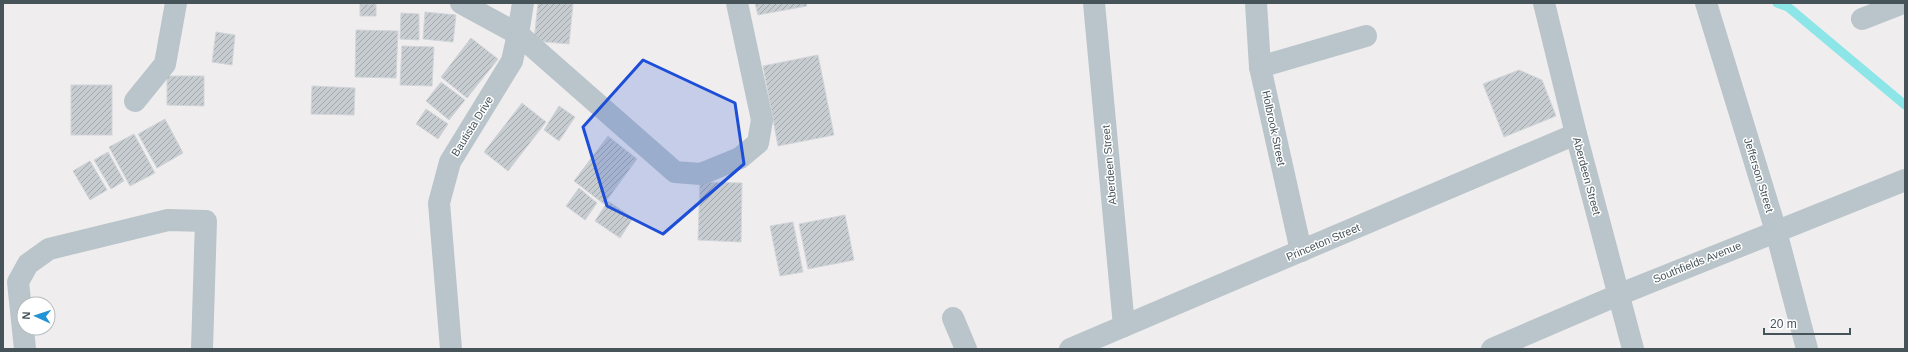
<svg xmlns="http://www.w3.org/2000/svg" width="1908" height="352" viewBox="0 0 1908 352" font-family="Arial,sans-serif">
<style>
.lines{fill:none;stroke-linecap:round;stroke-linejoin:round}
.stream{stroke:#8ce6e7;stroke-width:9}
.building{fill:url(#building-hatch);stroke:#d1d5d9}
.street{stroke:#b9c5ca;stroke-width:22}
.marked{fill:#1d4ed8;fill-opacity:0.2;stroke:#1d4ed8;stroke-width:3;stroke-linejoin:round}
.labels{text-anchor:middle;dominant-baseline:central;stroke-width:3;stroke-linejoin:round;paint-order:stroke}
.street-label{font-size:11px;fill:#46545a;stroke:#fff}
</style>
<defs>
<pattern id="building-hatch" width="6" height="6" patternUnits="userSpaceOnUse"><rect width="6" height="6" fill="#c7ccd0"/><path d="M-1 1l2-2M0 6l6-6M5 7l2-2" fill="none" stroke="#a3a8ac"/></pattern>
</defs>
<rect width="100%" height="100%" fill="#f0edee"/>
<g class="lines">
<polyline class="stream" points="1777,3 1788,7 1905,105"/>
</g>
<g class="building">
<polygon points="538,3 573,4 569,44 534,41"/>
<polygon points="755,3 806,3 807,6 758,15"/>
<rect x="360" y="4" width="16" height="12"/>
<polygon points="425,12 456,15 453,42 423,39"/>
<polygon points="401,13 419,14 419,40 400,39"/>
<polygon points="356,30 398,31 396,78 355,77"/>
<polygon points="216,32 235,35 232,65 212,62"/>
<polygon points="471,38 498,59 467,98 441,77"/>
<polygon points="402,46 434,47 432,86 400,85"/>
<polygon points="818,55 834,135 778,146 763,66"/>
<polygon points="1519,70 1542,80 1556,116 1504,137 1483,84"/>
<polygon points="167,76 204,76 204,106 167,105"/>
<polygon points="441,82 465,100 449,120 426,101"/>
<rect x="71" y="85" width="41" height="50"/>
<polygon points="312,86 355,88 354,115 311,114"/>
<polygon points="522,103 546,122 508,171 484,152"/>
<polygon points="559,106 575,117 559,141 544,130"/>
<polygon points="426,109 448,124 438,139 416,124"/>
<polygon points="165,119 183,153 157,168 138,134"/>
<polygon points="134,134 155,173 130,186 109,147"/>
<polygon points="608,136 637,159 604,204 574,181"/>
<polygon points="108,152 124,181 111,189 94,160"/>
<polygon points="90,161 107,190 90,200 73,171"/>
<polygon points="700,182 742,183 741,242 698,240"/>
<polygon points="579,188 597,203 585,220 566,206"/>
<polygon points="608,201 633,218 620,238 595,221"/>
<polygon points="845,215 854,260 808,269 799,224"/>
<polygon points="793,222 803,272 780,276 770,226"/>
</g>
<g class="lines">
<g class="street">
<polyline points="461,3 518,34 675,172 701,174 740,158 758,143 762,120 737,3"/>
<polyline points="1094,3 1124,326"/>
<polyline points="1256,3 1260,67 1301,251"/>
<polyline points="1544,3 1576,134 1633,349"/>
<polyline points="1706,3 1776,231 1807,349"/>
<polyline points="1862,19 1903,3"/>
<polyline points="1260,67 1366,36"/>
<polyline points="135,101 165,64 176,3"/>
<polyline points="953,318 966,349"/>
<polyline points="25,349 18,282 28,264 49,249 168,220 206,221 202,349"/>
<polyline points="451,349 439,203 450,162 512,61 518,34 523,3"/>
<polyline points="1070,349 1576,134"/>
<polyline points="1492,349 1618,295 1905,180"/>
</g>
</g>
<path class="marked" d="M643 60 735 103 744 164 663 234 607 206 583 127Z"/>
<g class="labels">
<g class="street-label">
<text transform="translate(472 126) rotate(-58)">Bautista Drive</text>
<text transform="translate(1274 128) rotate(78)">Holbrook Street</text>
<text transform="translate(1109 165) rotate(-95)">Aberdeen Street</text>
<text transform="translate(1759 175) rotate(73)">Jefferson Street</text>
<text transform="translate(1587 176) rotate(75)">Aberdeen Street</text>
<text transform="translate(1323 242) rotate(-23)">Princeton Street</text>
<text transform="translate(1697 262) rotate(-22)">Southfields Avenue</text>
</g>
</g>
<rect width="1908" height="352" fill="none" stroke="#46545a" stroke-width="8"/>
<g transform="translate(36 316) rotate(273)"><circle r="19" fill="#ffffff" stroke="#b5bbbd"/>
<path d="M0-3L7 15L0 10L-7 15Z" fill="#2293d5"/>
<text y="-6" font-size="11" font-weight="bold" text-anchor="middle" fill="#46545a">N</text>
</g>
<path d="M1764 328v6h86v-6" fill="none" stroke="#46545a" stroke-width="2"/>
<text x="1770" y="328" font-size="12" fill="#46545a" stroke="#ffffff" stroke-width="3" paint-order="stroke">20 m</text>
</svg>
